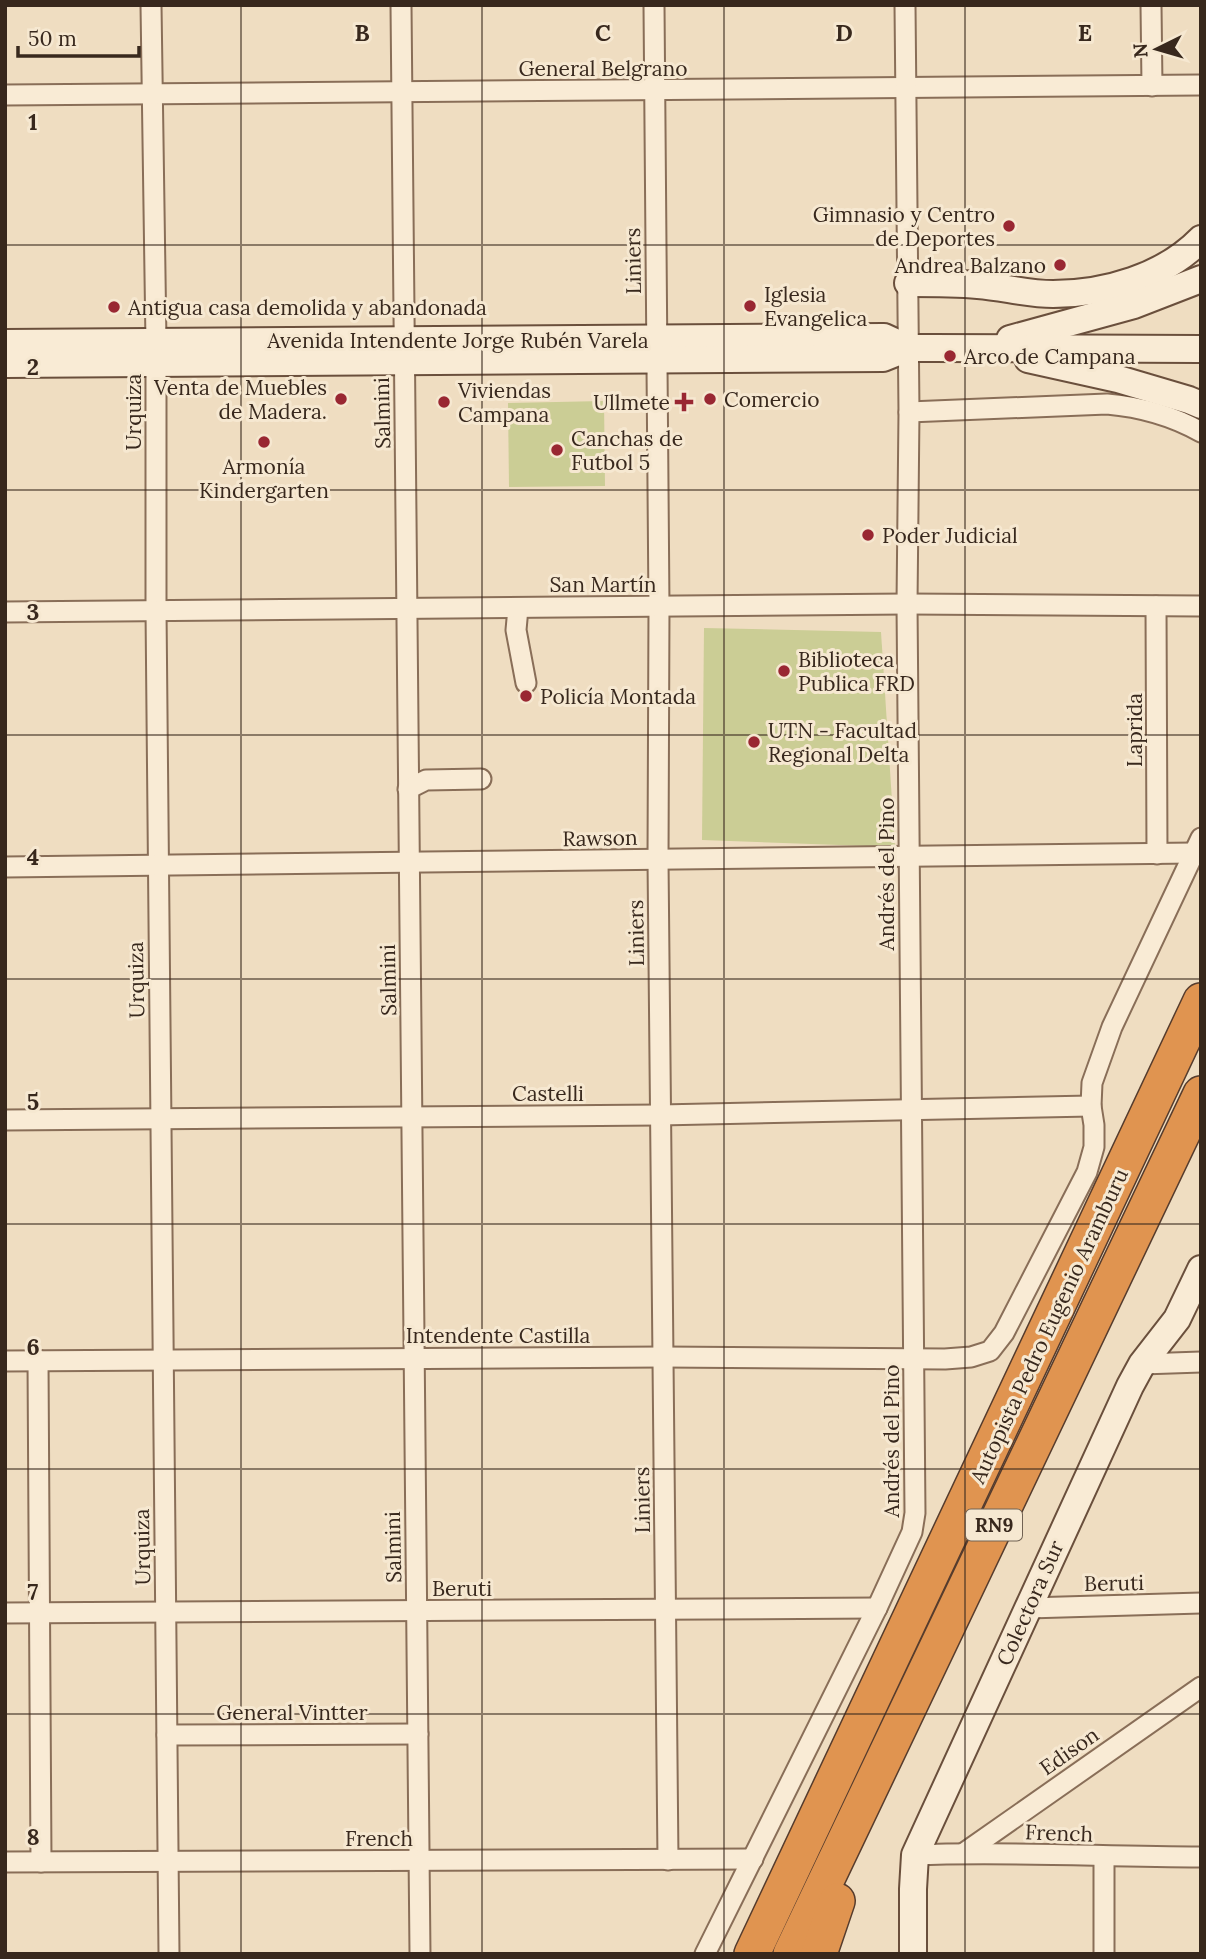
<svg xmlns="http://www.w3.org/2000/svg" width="1206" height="1959" viewBox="0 0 1206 1959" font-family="Lora,serif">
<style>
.green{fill:#cbcd95}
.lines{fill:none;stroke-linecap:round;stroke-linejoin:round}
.street-casing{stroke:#896e58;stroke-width:23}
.secondary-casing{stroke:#6a4f3c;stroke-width:30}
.highway-casing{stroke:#563c2d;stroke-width:38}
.street{stroke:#f9ebd5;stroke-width:19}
.secondary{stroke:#f9ebd5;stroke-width:26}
.highway{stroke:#e09450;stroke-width:35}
.grid{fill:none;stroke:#38281d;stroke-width:2;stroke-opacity:0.55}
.poi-dot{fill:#992732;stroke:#f6e8d1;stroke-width:2.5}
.labels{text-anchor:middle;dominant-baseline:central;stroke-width:6;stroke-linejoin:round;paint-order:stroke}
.shield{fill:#f6e8d1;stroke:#716253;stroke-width:2}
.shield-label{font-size:19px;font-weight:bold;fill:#38281d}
.street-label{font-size:21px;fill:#38281d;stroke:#f6e8d1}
.poi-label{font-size:21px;fill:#38281d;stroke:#f6e8d1;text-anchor:start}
.grid-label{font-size:23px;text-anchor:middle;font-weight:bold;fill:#38281d;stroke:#f6e8d1;stroke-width:6;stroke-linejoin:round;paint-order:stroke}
</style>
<rect width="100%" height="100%" fill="#efddc1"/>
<g class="green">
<polygon points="604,401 605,486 509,487 508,403"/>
<polygon points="704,628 881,632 895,847 702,840"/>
</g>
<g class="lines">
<g class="street-casing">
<g id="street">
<polyline points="151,5 156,342 156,610 169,1954"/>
<polyline points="401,5 420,1954"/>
<polyline points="654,5 659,607 658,860 668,1860"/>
<polyline points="1151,5 1152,86"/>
<polyline points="5,95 1201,85"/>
<path d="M909 412 1107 404C1141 407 1171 415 1201 432"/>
<polyline points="1156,606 1157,854"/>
<polyline points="518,608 516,630 526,683"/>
<polyline points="5,612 907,604 1201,606"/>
<polyline points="408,789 426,780 481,779"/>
<polyline points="5,867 1195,853"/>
<polyline points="5,1120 660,1115 1091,1106"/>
<polyline points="38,1360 41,1862"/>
<polyline points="5,1361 663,1357 945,1359 971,1357 990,1351 1004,1333 1087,1172 1094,1147 1094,1125 1091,1106 1092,1083 1112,1027 1201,838"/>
<polyline points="1142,1364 1201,1362"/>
<polyline points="1028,1608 1201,1603"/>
<polyline points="5,1613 877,1608"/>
<polyline points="167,1735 418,1734"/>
<polyline points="964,1853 1201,1687"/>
<path d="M915 1855C1010 1851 1106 1857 1201 1857"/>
<polyline points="5,1862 753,1859"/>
<polyline points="705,1954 877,1608 912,1532 915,1513 907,604 909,412 905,5"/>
<polyline points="1104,1954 1104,1857"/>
</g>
</g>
<g class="secondary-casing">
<g id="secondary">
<path d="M908 283C931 283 955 283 978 285 1003 287 1028 294 1053 294 1105 294 1164 277 1201 239"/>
<polyline points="1010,339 1134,305 1201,279"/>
<polyline points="5,343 884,337 908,348"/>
<polyline points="1028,359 1118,379 1189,400 1201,405"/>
<polyline points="5,364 883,358 908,348 930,348 1201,349"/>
<polyline points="913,1954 913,1889 915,1855 1130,1386 1142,1364 1177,1319 1201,1269"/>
</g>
</g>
<g class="highway-casing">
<g id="highway">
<polyline points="752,1954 1201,1001"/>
<polyline points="791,1954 1201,1094"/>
<polyline points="819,1954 837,1901"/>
</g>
</g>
<use href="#street" class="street"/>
<use href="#secondary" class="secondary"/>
<use href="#highway" class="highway"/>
</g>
<path class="grid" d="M241 5V1954M482 5V1954M724 5V1954M965 5V1954M5 245H1201M5 490H1201M5 735H1201M5 979H1201M5 1224H1201M5 1469H1201M5 1714H1201"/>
<g class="poi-dot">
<circle cx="1009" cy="226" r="7"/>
<circle cx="1060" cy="265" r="7"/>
<circle cx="750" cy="306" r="7"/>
<circle cx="114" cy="307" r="7"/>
<circle cx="950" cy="356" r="7"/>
<circle cx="341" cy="399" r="7"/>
<circle cx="710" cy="399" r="7"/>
<circle cx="444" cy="402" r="7"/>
<path d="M680.5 391.5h7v7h7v7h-7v7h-7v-7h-7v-7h7z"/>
<circle cx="264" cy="442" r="7"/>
<circle cx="557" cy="450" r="7"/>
<circle cx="868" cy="535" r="7"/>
<circle cx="784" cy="671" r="7"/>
<circle cx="526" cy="696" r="7"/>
<circle cx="754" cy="742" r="7"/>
</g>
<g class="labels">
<rect class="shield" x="966" y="1509.5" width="56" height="31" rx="5"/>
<g class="shield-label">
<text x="994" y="1525">RN9</text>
</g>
<g class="street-label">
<text x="603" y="68">General Belgrano</text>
<text transform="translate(633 261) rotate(-91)">Liniers</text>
<text x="458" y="340">Avenida Intendente Jorge Rubén Varela</text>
<text transform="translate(133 412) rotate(-90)">Urquiza</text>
<text transform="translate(382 413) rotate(-91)">Salmini</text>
<text x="603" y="584">San Martín</text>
<text transform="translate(1134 730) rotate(-90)">Laprida</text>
<text transform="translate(600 838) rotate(-1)">Rawson</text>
<text transform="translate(886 874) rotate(-90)">Andrés del Pino</text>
<text transform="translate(636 933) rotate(-91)">Liniers</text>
<text transform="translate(136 980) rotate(-91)">Urquiza</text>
<text transform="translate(388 980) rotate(-91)">Salmini</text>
<text x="548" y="1093">Castelli</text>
<text transform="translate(1049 1326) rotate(-65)">Autopista Pedro Eugenio Aramburu</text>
<text x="498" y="1335">Intendente Castilla</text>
<text transform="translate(891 1441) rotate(-90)">Andrés del Pino</text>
<text transform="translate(642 1500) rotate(-91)">Liniers</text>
<text transform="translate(142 1547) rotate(-91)">Urquiza</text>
<text transform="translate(393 1547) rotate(-91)">Salmini</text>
<text transform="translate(1114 1583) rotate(-1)">Beruti</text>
<text x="462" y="1588">Beruti</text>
<text transform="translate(1030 1603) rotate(-66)">Colectora Sur</text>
<text x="292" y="1712">General Vintter</text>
<text transform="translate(1069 1751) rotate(-35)">Edison</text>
<text transform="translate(1059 1833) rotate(2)">French</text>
<text x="379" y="1838">French</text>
</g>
<g class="poi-label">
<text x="995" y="214" text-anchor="end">Gimnasio y Centro<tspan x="995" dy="24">de Deportes</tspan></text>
<text x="1046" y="265" text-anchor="end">Andrea Balzano</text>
<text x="764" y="294">Iglesia<tspan x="764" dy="24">Evangelica</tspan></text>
<text x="128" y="307">Antigua casa demolida y abandonada</text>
<text x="964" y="356">Arco de Campana</text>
<text x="327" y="387" text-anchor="end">Venta de Muebles<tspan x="327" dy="24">de Madera.</tspan></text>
<text x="458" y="390">Viviendas<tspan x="458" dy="24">Campana</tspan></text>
<text x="724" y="399">Comercio</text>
<text x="670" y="402" text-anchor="end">Ullmete</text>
<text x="571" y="438">Canchas de<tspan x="571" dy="24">Futbol 5</tspan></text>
<text x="264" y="466" text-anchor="middle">Armonía<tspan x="264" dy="24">Kindergarten</tspan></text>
<text x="882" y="535">Poder Judicial</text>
<text x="798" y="659">Biblioteca<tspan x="798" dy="24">Publica FRD</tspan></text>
<text x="540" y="696">Policía Montada</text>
<text x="768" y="730">UTN - Facultad<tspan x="768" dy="24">Regional Delta</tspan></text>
</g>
</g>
<g class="grid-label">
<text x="362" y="41">B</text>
<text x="603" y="41">C</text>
<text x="844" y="41">D</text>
<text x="1085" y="41">E</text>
<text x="33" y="130">1</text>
<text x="33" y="375">2</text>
<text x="33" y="620">3</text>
<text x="33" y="865">4</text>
<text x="33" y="1110">5</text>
<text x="33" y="1355">6</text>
<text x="33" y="1600">7</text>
<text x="33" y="1845">8</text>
</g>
<rect width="1206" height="1959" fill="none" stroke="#38281d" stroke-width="14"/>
<g transform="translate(1157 49) rotate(265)" stroke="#f6e8d1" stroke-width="5" paint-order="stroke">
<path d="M0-5L12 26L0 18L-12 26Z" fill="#38281d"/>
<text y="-10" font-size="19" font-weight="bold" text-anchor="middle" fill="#38281d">N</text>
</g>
<path d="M18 46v10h121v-10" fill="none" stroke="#38281d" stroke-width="3.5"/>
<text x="28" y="46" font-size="21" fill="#38281d" stroke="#f6e8d1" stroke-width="5" paint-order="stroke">50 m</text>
</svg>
